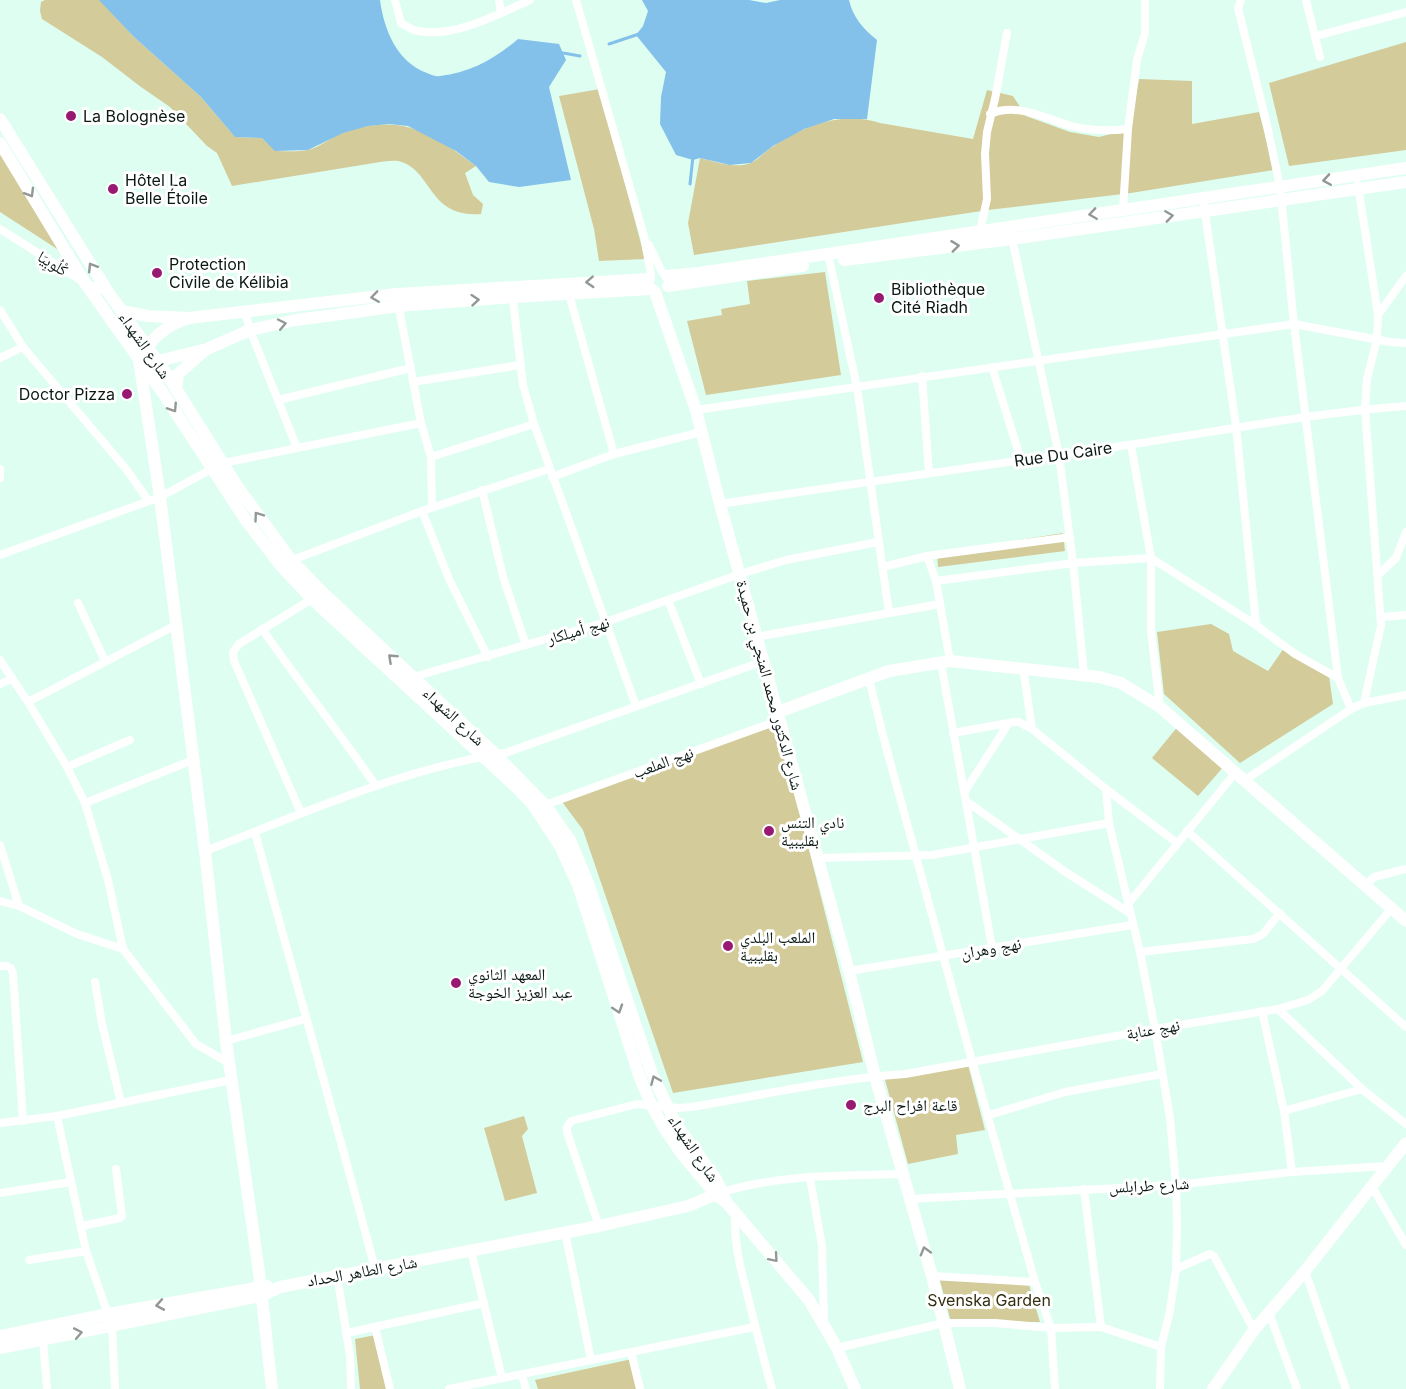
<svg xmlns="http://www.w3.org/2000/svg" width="1406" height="1389" viewBox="0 0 1406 1389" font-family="Inter,'Noto Naskh Arabic',sans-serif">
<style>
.green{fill:#d3cb9a}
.water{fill:#83c0ea}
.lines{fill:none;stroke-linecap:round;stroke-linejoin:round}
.stream{stroke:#83c0ea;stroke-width:3}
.street{stroke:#fff;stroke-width:8}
.secondary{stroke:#fff;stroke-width:12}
.oneway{stroke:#919895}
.poi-dot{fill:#971971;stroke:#fff;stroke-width:2}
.labels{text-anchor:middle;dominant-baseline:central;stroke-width:6;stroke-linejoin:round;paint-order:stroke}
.poi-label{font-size:16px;fill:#0a1914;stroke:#fff;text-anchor:start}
.street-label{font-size:16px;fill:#0a1914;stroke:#fff}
.park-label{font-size:16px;fill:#342f11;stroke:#fff}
</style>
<rect width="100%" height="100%" fill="#defef1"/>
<g class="green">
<path d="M45 0H100L133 36 201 97 235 137 262 138 276 151C285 151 298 152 308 150 321 147 332 136 345 132 403 113 430 132 476 166L465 173 473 195 483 204 481 214C427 218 433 169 398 161 391 160 381 162 374 163L232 186 217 153 207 146 170 107 141 87 102 57 42 19 40 11 41 2Z"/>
<polygon points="1406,42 1406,150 1289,166 1269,83"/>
<path d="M1139 79 1192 81V124L1259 112 1274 170 1131 193 988 210 694 255 688 223 700 158C716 162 735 169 751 163 759 159 766 150 774 146 805 125 843 111 880 123L973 139 987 90 1013 96 1026 116 1070 132 1099 137 1130 129Z"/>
<polygon points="600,89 645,259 599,261 594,229 559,96"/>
<polygon points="0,148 68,256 0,212"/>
<polygon points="825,272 841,375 706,395 687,321 722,315 721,309 750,304 747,281"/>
<polygon points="1063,533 1065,551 938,567 937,553"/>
<polygon points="1211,624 1229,634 1233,651 1268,671 1284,648 1329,676 1333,704 1240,763 1164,694 1157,632"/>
<polygon points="777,724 863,1062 673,1093 583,830 560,799"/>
<polygon points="1179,725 1225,765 1198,796 1152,758"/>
<polygon points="967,1061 985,1130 956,1135 958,1154 908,1164 884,1076"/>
<polygon points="524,1116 528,1129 522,1136 537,1193 505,1201 484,1128"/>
<polygon points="939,1277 1027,1278 1040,1322 951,1322"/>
<polygon points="376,1335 388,1389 360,1389 355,1339"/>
<polygon points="632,1359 637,1389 538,1389 535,1380"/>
</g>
<g class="water">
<path d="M99 0H380C384 30 397 62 427 73 432 75 436 77 440 76 470 73 496 58 518 39L559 44 566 60 549 87 571 180 519 187 489 182 476 166 456 151 408 126 389 124 368 126 343 133 308 150 275 151 262 138 235 137 201 97 133 36Z"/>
<path d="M642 0H749L766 3 780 0H849C853 17 863 29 877 40L867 119H834L804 129 773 146 751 163 730 165 700 158 693 160 676 155 660 124 661 97 666 72 636 35 643 26 648 11Z"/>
</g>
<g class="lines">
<g class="stream">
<polyline points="609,44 639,34"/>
<polyline points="563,53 580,56"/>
<polyline points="690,184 693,156"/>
</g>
<g class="street">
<path d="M395 0 401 23C406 26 412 30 418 31 454 38 497 15 530 0"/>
<polyline points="499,0 501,13"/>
<polyline points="576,0 644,236 651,275"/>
<polyline points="1241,0 1238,8 1267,125 1280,187 1294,324 1338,678"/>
<polyline points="1306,0 1320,57"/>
<polyline points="1316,36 1406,12"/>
<path d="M990 114C1018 102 1045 119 1072 126 1090 131 1109 131 1128 129"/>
<polyline points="1358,185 1378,315 1377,339 1367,379 1365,409 1381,625 1364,703"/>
<polyline points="1204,206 1236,426 1256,625"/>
<polyline points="1123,210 1128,129 1137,60 1145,33 1145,0"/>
<polyline points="0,229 85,283 107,292"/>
<polyline points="980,231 987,199 985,154 987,132 995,99 1007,33"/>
<polyline points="1011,234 1059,455 1073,563 1084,674"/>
<polyline points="649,245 662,272"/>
<polyline points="828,254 857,387 889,613"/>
<polyline points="512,292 523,385 534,424 636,706"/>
<polyline points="569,294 614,454"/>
<polyline points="398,303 421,423 431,457 432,507"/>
<polyline points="0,310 23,347 126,469 148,500"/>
<polyline points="245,312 250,330 297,448"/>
<polyline points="1378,315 1406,276"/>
<polyline points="0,358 23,347"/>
<polyline points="992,367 1021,460"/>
<polyline points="922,376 929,473"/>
<polyline points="413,382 520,365"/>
<polyline points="278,400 411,368"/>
<polyline points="696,410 1294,324 1390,342 1406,343"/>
<polyline points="1131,445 1151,558 1151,631 1160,707"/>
<polyline points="431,457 534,424"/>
<polyline points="0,469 0,478"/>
<polyline points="552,477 614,454 701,432"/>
<polyline points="482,490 504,580 526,645"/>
<path d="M720 504C856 483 992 465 1128 445 1221 431 1312 413 1406 406"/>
<polyline points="422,511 449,579 488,657"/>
<polyline points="0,555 160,497 223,463 421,423"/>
<polyline points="927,556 936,581 950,661"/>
<polyline points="287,562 422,511 549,469"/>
<polyline points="883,567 927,556 1070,537"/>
<polyline points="1379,574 1396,558 1406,532"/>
<polyline points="936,581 1073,563 1151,558 1256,625 1295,654 1338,678 1351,709"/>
<polyline points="668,600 701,684"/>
<polyline points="78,603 105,661"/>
<polyline points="1381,617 1406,615"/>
<path d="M262 629C299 682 339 732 376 786"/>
<polyline points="756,637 940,604"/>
<polyline points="0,660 28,702 67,767 85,803 108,880 123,949 196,1044 229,1063"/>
<polyline points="941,663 992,947"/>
<polyline points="1023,667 1032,729"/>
<polyline points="413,677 606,622 740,574 786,560 878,542"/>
<polyline points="869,679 885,743 972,1061 1035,1282 1051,1328 1055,1389"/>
<polyline points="0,684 12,679"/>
<polyline points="28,702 176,625"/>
<polyline points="953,733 1014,722 1019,722 1032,729 1106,789 1109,823 1140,952 1155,1029 1170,1118 1176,1185 1177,1227 1176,1269 1170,1311 1161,1347 1160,1389"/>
<polyline points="67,767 130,740"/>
<polyline points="1245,780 1351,709 1364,703 1406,695"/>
<polyline points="1106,789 1177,843"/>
<polyline points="965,791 1008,724"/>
<polyline points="966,801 1067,873 1130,913"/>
<polyline points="85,803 193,760"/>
<polyline points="545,805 780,720"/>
<polyline points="301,813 234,661 233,652 239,644 315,597"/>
<polyline points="1187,831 1406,1027"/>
<path d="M255 832C294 978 337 1123 375 1269"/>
<polyline points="0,845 19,906"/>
<path d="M205 851C303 814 400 769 505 753L764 661"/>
<polyline points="818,858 932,855 1109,823"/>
<polyline points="1365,885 1374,877 1406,869"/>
<polyline points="0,901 19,906 77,934 123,949"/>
<polyline points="1129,903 1236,772"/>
<polyline points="1140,952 1253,939 1263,934 1280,913"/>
<polyline points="0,966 7,966 11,968 13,974 23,1121"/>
<polyline points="849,971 1132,925"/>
<polyline points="95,982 102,1024 121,1103"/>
<polyline points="1278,1009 1362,1089 1406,1124"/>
<polyline points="1262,1011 1284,1111 1292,1172"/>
<polyline points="226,1041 305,1019"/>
<polyline points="1284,1111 1362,1089"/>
<polyline points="989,1115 1065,1092 1162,1074"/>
<polyline points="57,1116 86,1251 112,1326 115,1389"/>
<polyline points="0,1123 57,1116 231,1080"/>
<polyline points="810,1178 822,1246 824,1322"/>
<polyline points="1371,1185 1406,1245"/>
<polyline points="1084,1189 1101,1327"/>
<path d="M723 1192C780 1174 844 1176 903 1174"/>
<polyline points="0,1193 71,1182"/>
<polyline points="910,1199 1176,1185 1292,1172 1387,1166"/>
<path d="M735 1215C734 1241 739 1263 746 1289 754 1323 763 1356 772 1389"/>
<polyline points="82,1226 120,1218 122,1216 116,1169"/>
<path d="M599 1226 567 1132V1127L571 1121 637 1104 678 1108 691 1107C762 1095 833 1079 905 1074L1155 1029 1278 1009 1308 1000 1322 991 1391 909"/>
<polyline points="565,1232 591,1360"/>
<polyline points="471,1251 502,1378"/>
<polyline points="29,1260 86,1251"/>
<polyline points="1176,1269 1210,1254 1214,1256 1254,1330"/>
<polyline points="1305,1271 1346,1389"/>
<polyline points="337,1275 350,1356 351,1389"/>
<polyline points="932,1276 1035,1282"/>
<polyline points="1269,1313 1297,1389"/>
<polyline points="375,1327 390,1389"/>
<polyline points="347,1333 484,1303"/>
<polyline points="43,1340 47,1389"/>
<polyline points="837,1348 944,1323 995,1323 1051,1328 1101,1327 1161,1347"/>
<polyline points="631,1352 640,1389"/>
<polyline points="522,1375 526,1389"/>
<polyline points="449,1389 754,1327"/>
</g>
<g class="secondary">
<polyline points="0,119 108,292 168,376 237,486 291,560 322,592 495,754 545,805 570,840 588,883 652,1074 676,1124 716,1179 726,1201"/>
<polyline points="0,143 85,283 163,393 245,519 281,566 312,599 516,787 533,805 560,846 578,885 640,1078 652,1106 664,1128 681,1153 716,1195 726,1202 809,1300 837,1348 855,1389"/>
<polyline points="844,260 1012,239 1406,182"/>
<polyline points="667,276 699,273 1406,168"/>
<polyline points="668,286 803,266"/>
<polyline points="655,292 696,410 720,504 849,971 875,1076 932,1276 960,1389"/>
<polyline points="121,311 148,316 189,318 397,294 649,279"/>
<path d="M189 318C166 325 151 338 139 360L160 497 205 851 226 1041 259 1272 272 1389"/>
<polyline points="150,363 207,349 250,330 296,320 341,314 398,306 513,297 651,289"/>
<polyline points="176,389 178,374 203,352"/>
<polyline points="778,712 889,671 950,661 1099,677 1121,683 1160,707 1406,921"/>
<polyline points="0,1336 108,1314 267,1286"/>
<polyline points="0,1348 261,1296 280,1287 599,1226 688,1206 722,1192"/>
<polyline points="1213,1389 1254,1330 1305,1271 1406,1143"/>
</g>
</g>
<defs><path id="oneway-chevron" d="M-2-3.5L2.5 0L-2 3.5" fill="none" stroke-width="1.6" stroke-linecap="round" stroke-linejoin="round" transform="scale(1.5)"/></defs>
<g class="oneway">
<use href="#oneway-chevron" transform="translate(1327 180) rotate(171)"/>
<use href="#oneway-chevron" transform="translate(30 193) rotate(59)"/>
<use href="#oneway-chevron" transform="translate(1093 214) rotate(172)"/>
<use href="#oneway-chevron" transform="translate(1169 216) rotate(-8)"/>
<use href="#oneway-chevron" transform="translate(955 246) rotate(-7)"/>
<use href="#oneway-chevron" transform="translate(92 267) rotate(-122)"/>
<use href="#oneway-chevron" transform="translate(590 282) rotate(177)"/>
<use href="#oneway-chevron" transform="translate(375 297) rotate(172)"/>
<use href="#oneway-chevron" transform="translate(475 300) rotate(-5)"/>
<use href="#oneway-chevron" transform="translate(282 324) rotate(-12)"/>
<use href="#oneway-chevron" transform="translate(173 408) rotate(57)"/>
<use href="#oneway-chevron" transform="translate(258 516) rotate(-126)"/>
<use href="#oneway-chevron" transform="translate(392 658) rotate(-137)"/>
<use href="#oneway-chevron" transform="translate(618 1009) rotate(72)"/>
<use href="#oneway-chevron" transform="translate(655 1080) rotate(-113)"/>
<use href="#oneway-chevron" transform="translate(925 1251) rotate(-106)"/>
<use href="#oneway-chevron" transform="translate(774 1258) rotate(49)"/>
<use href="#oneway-chevron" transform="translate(160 1305) rotate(170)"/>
<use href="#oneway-chevron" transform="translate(78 1333) rotate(-11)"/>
</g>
<g class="poi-dot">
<circle cx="71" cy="116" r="6"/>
<circle cx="113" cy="189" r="6"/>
<circle cx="157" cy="273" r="6"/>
<circle cx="879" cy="298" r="6"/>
<circle cx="127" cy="394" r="6"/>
<circle cx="769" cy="831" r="6"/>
<circle cx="728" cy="946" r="6"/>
<circle cx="456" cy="983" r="6"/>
<circle cx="851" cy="1105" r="6"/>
</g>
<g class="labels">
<g class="poi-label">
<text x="83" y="116">La Bolognèse</text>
<text x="125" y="180">Hôtel La<tspan x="125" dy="18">Belle Étoile</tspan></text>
<text x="169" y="264">Protection<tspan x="169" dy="18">Civile de Kélibia</tspan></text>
<text x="891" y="289">Bibliothèque<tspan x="891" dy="18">Cité Riadh</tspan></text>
<text x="115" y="394" text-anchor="end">Doctor Pizza</text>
<text x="781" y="822">نادي التنس<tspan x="781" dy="18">بقليبية</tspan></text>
<text x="740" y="937">الملعب البلدي<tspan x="740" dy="18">بقليبية</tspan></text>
<text x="468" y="974">المعهد الثانوي<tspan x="468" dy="18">عبد العزيز الخوجة</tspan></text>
<text x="863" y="1105">قاعة افراح البرج</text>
</g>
<g class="street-label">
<text transform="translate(53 263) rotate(32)">كْلُوبِيَا</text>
<text transform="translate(145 345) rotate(55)">شارع الشهداء</text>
<text transform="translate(1063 454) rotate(-8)">Rue Du Caire</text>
<text transform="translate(578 630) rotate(-16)">نهج أميلكار</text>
<text transform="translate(770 685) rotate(75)">شارع الدكتور محمد المنجي بن حميدة</text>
<text transform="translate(454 716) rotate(43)">شارع الشهداء</text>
<text transform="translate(663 762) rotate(-20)">نهج الملعب</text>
<text transform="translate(991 948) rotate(-10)">نهج وهران</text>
<text transform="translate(1153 1029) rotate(-10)">نهج عنابة</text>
<text transform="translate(694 1148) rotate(56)">شارع الشهداء</text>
<text transform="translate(1149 1185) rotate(-3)">شارع طرابلس</text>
<text transform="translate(362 1271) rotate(-10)">شارع الطاهر الحداد</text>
</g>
<g class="park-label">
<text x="989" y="1300">Svenska Garden</text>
</g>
</g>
</svg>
